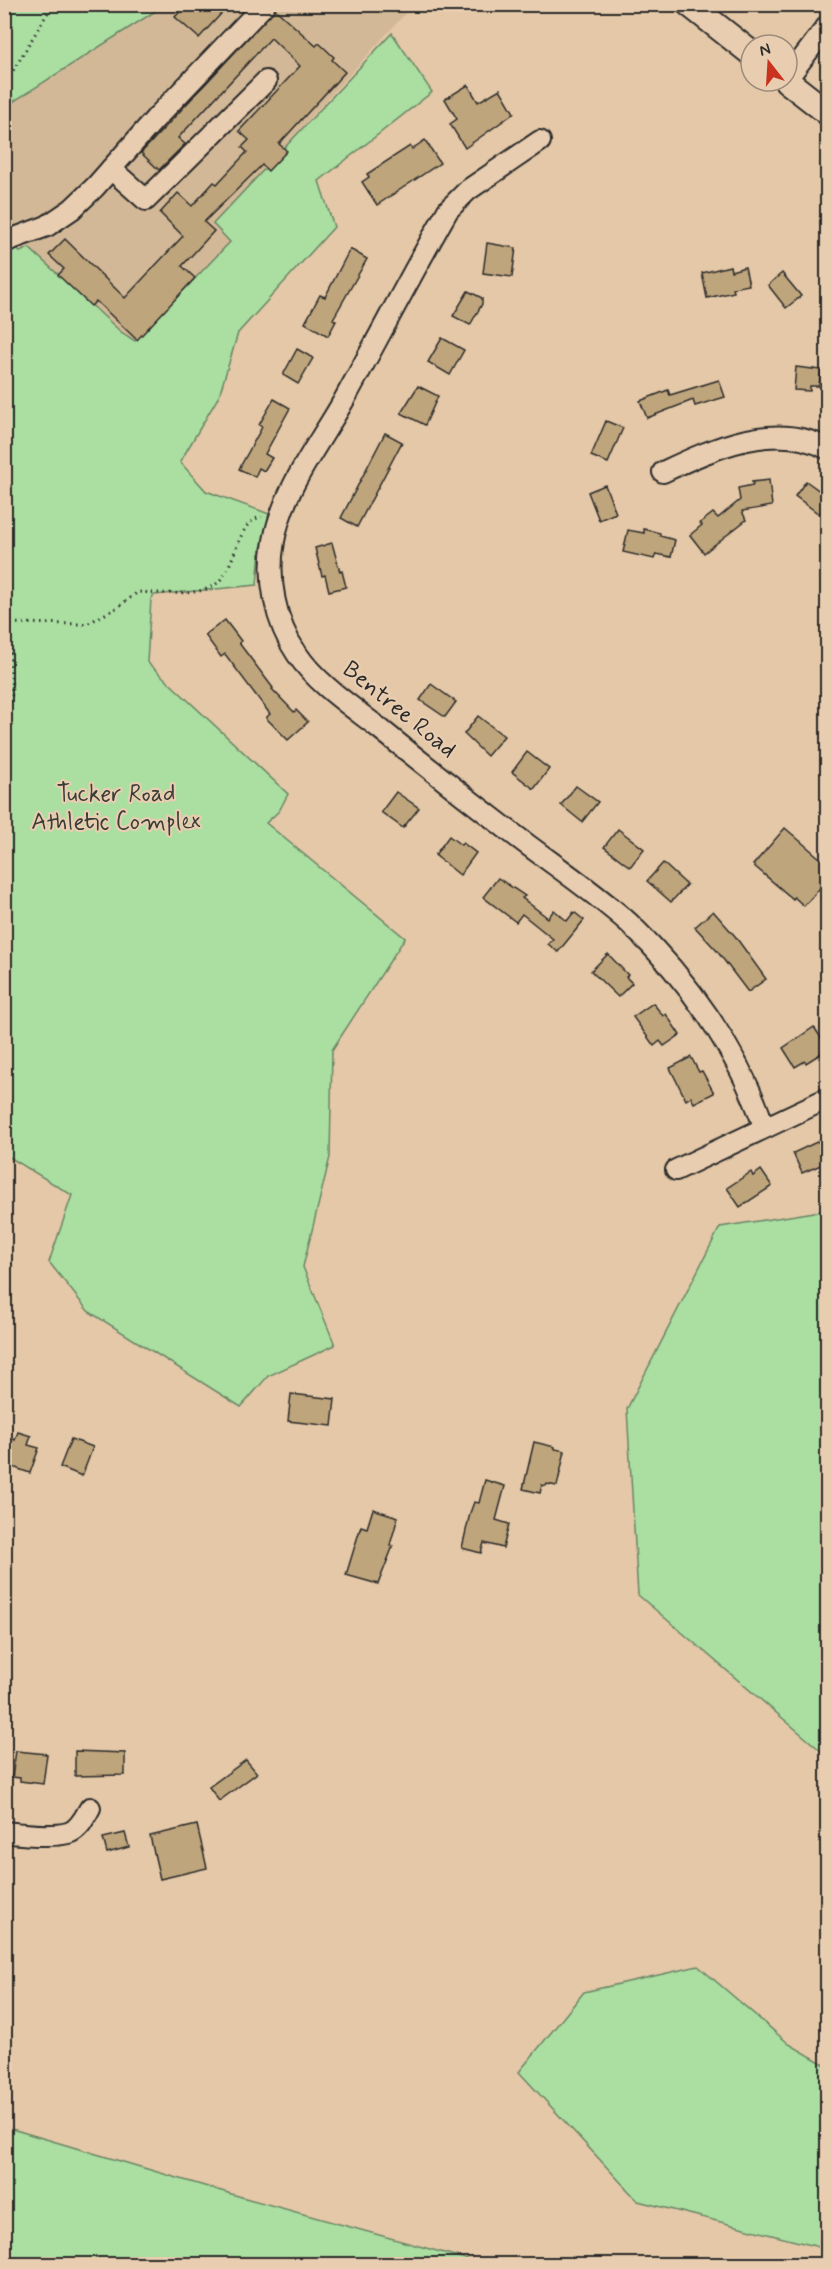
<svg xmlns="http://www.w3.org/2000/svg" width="832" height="2269" viewBox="0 0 832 2269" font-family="Mynerve,sans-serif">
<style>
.built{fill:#d2b896}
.green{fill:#aadfa1;stroke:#6a8566;stroke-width:1.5}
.building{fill:#bfa57b;stroke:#2b2b2b;stroke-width:1.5}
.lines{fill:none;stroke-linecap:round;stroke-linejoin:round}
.minor-casing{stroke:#2b2b2b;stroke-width:24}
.major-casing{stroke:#2b2b2b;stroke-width:28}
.path{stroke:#2b2b2b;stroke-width:3;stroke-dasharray:1.5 4.5;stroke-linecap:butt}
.minor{stroke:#e9cdb0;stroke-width:20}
.major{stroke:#e9cdb0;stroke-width:24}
.labels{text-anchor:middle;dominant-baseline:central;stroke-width:4.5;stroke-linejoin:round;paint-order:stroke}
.street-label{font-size:24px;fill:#2b2b2b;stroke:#e9cdb0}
.park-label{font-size:24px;fill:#383d37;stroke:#e9cdb0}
</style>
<rect width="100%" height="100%" fill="#e4c8a7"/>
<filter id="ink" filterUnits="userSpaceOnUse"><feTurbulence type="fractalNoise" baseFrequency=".0167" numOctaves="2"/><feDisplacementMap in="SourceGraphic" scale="12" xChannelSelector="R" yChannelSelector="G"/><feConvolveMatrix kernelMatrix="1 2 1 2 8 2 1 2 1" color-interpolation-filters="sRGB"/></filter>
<g filter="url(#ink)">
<polygon class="built" points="164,5 413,5 214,224 230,242 134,341 121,332 5,225 4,107"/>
<g class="green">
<polygon points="5,4 165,4 165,5 5,107"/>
<polygon points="392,33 432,92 319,181 334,227 238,333 219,396 180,462 206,491 272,515 260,551 257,585 154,595 151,599 147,662 288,794 279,811 266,823 405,938 332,1050 330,1157 303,1267 335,1345 268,1376 241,1407 88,1311 49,1262 72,1195 6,1155 5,1156 4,237 20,252 29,248 121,332 135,341 230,242 213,224"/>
<polygon points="827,1210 828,1210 827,1756 638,1595 627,1409 720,1227"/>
<polygon points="698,1966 789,2044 827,2066 827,2249 638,2201 519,2072 584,1992"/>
<polygon points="5,2127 245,2198 484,2264 5,2264"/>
</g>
<g class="building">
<polygon points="187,4 230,4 199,38 175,17"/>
<polygon points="275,9 316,46 319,43 334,57 332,60 345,72 279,144 287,151 268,171 262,165 204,222 214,231 182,266 195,278 137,340 96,301 91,306 58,275 64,269 49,255 65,239 125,298 183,236 160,213 178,193 192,206 214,182 217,184 247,152 242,147 249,140 239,131 300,66 271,38 178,138 185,144 159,170 141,153"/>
<polygon points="468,85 478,102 500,89 514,113 465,148 450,124 457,119 445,99"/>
<polygon points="425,140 440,163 377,205 362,182 369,177 367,174 410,146 412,149"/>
<polygon points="487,243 516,248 512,277 483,273"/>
<polygon points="350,249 367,259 333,319 336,321 328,336 305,323 320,295 325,297"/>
<polygon points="730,266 731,271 745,267 749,285 733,288 734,292 707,298 702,273"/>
<polygon points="782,273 801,296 786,308 768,285"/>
<polygon points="468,291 482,298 482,304 470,325 453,316"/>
<polygon points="442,338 464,350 450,375 428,362"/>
<polygon points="297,349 313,358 298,384 283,375"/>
<polygon points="796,367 821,370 819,386 810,386 810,391 794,390"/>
<polygon points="719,380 725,397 695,406 693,400 647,418 640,401 668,390 670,395"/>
<polygon points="418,386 438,396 425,425 401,413"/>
<polygon points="274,399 290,408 265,454 272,458 264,471 259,468 255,477 239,469 262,427 259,425"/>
<polygon points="606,421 623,428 608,463 591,456"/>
<polygon points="385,433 402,442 357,527 341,518"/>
<polygon points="769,480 772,506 742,511 746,520 704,553 690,535 702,525 700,523 713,513 718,518 740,500 738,488 753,485 752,482"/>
<polygon points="806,481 828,497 828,502 819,514 795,496"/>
<polygon points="605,485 616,513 599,520 588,492"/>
<polygon points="644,529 660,533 660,536 675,540 671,557 656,554 654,559 623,552 628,530 644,533"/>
<polygon points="332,543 340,572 342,571 346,587 329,591 325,575 322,576 315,548"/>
<polygon points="225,620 241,641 239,643 273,688 272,689 294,712 296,710 308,722 288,740 266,718 270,714 225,654 221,657 205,635"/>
<polygon points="431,684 456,702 445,717 420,700"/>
<polygon points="478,716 504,736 487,756 464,734"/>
<polygon points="527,752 549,769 534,789 512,772"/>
<polygon points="576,786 598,802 582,822 561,805"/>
<polygon points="396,792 419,808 403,828 381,812"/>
<polygon points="785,828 828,865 828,879 804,906 794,897 793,899 753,865"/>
<polygon points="618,829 644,849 630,867 604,847"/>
<polygon points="449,836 461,845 463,843 476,853 460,875 435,855"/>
<polygon points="663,863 687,885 671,902 647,881"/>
<polygon points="498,878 525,896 522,898 548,918 554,910 567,921 574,912 584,920 558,952 548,944 553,939 522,914 516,922 483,897"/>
<polygon points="713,911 735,936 766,979 748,992 717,951 695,927"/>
<polygon points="608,954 628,975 626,977 632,983 618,997 591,971"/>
<polygon points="653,1003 663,1016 666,1014 680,1035 664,1046 660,1041 654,1046 633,1017"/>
<polygon points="814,1027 827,1047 823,1049 825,1051 806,1063 805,1061 795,1067 783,1048"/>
<polygon points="691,1057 699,1072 702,1071 714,1093 694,1103 691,1097 686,1100 670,1068"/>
<polygon points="819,1141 821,1144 828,1141 828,1162 802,1173 793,1153"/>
<polygon points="761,1170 772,1186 740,1207 727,1188 751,1172 753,1176"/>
<polygon points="291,1394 335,1399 332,1426 288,1421"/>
<polygon points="18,1432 31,1436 28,1445 39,1448 30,1473 4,1464 4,1449 8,1437 15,1440"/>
<polygon points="71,1439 93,1447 82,1476 60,1467"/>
<polygon points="534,1442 555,1447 555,1449 565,1451 557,1486 547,1484 546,1486 542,1485 540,1493 523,1489"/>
<polygon points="485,1480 505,1486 496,1520 509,1524 503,1548 484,1543 481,1553 462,1548 470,1513 474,1502 479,1503"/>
<polygon points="373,1509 398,1517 390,1545 393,1546 378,1584 346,1575 361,1526 367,1528"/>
<polygon points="16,1751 47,1754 43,1784 20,1781 20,1778 12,1777"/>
<polygon points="75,1751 125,1753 125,1775 75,1776"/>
<polygon points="246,1760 257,1773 219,1801 209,1787"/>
<polygon points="197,1825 207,1868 160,1879 150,1836"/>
<polygon points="125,1833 129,1847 107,1853 103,1838"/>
</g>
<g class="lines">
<g class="minor-casing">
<g id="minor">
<polyline points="787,79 828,25"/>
<path d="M540 141 468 190 448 210C412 273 379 337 344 400 318 446 283 489 274 541 267 579 275 622 297 654 317 684 351 706 379 728 422 763 465 797 508 830 548 861 591 889 629 923 688 979 737 1049 764 1126"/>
<polyline points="111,169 146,200 266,81"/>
<polyline points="4,242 47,226 72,209 95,187 155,119 265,4"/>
<path d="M663 472C712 449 775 419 828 449"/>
<polyline points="676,1170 828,1098"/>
<path d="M4 1832C20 1834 53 1837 68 1833 79 1830 85 1817 90 1808"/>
</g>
</g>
<g class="major-casing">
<g id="major">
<polyline points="689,4 751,53"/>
<polyline points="787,81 828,113"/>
</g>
</g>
<g class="path">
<polyline points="4,86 53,4"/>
<polyline points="4,623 10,655 12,694 4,720"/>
<path d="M5 623 87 624 118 607 138 592C159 593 199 597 216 584 237 568 236 520 262 517"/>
</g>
<use href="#minor" class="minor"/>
<use href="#major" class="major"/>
</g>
</g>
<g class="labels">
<g class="street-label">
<text transform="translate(399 710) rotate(39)">Bentree Road</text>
</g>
<g class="park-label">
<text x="116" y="794">Tucker Road<tspan x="116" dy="28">Athletic Complex</tspan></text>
</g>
</g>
<rect width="832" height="2269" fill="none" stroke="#e9cdb0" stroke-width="24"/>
<rect x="12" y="12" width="808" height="2245" fill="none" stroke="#2b2b2b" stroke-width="2" filter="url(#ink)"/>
<g transform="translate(769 63) rotate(343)"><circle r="28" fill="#e9cdb0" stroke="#9d8c7b" stroke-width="1.5"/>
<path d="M0-4.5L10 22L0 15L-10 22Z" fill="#c8321e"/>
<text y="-9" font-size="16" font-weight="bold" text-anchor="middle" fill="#2b2b2b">N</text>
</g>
</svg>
